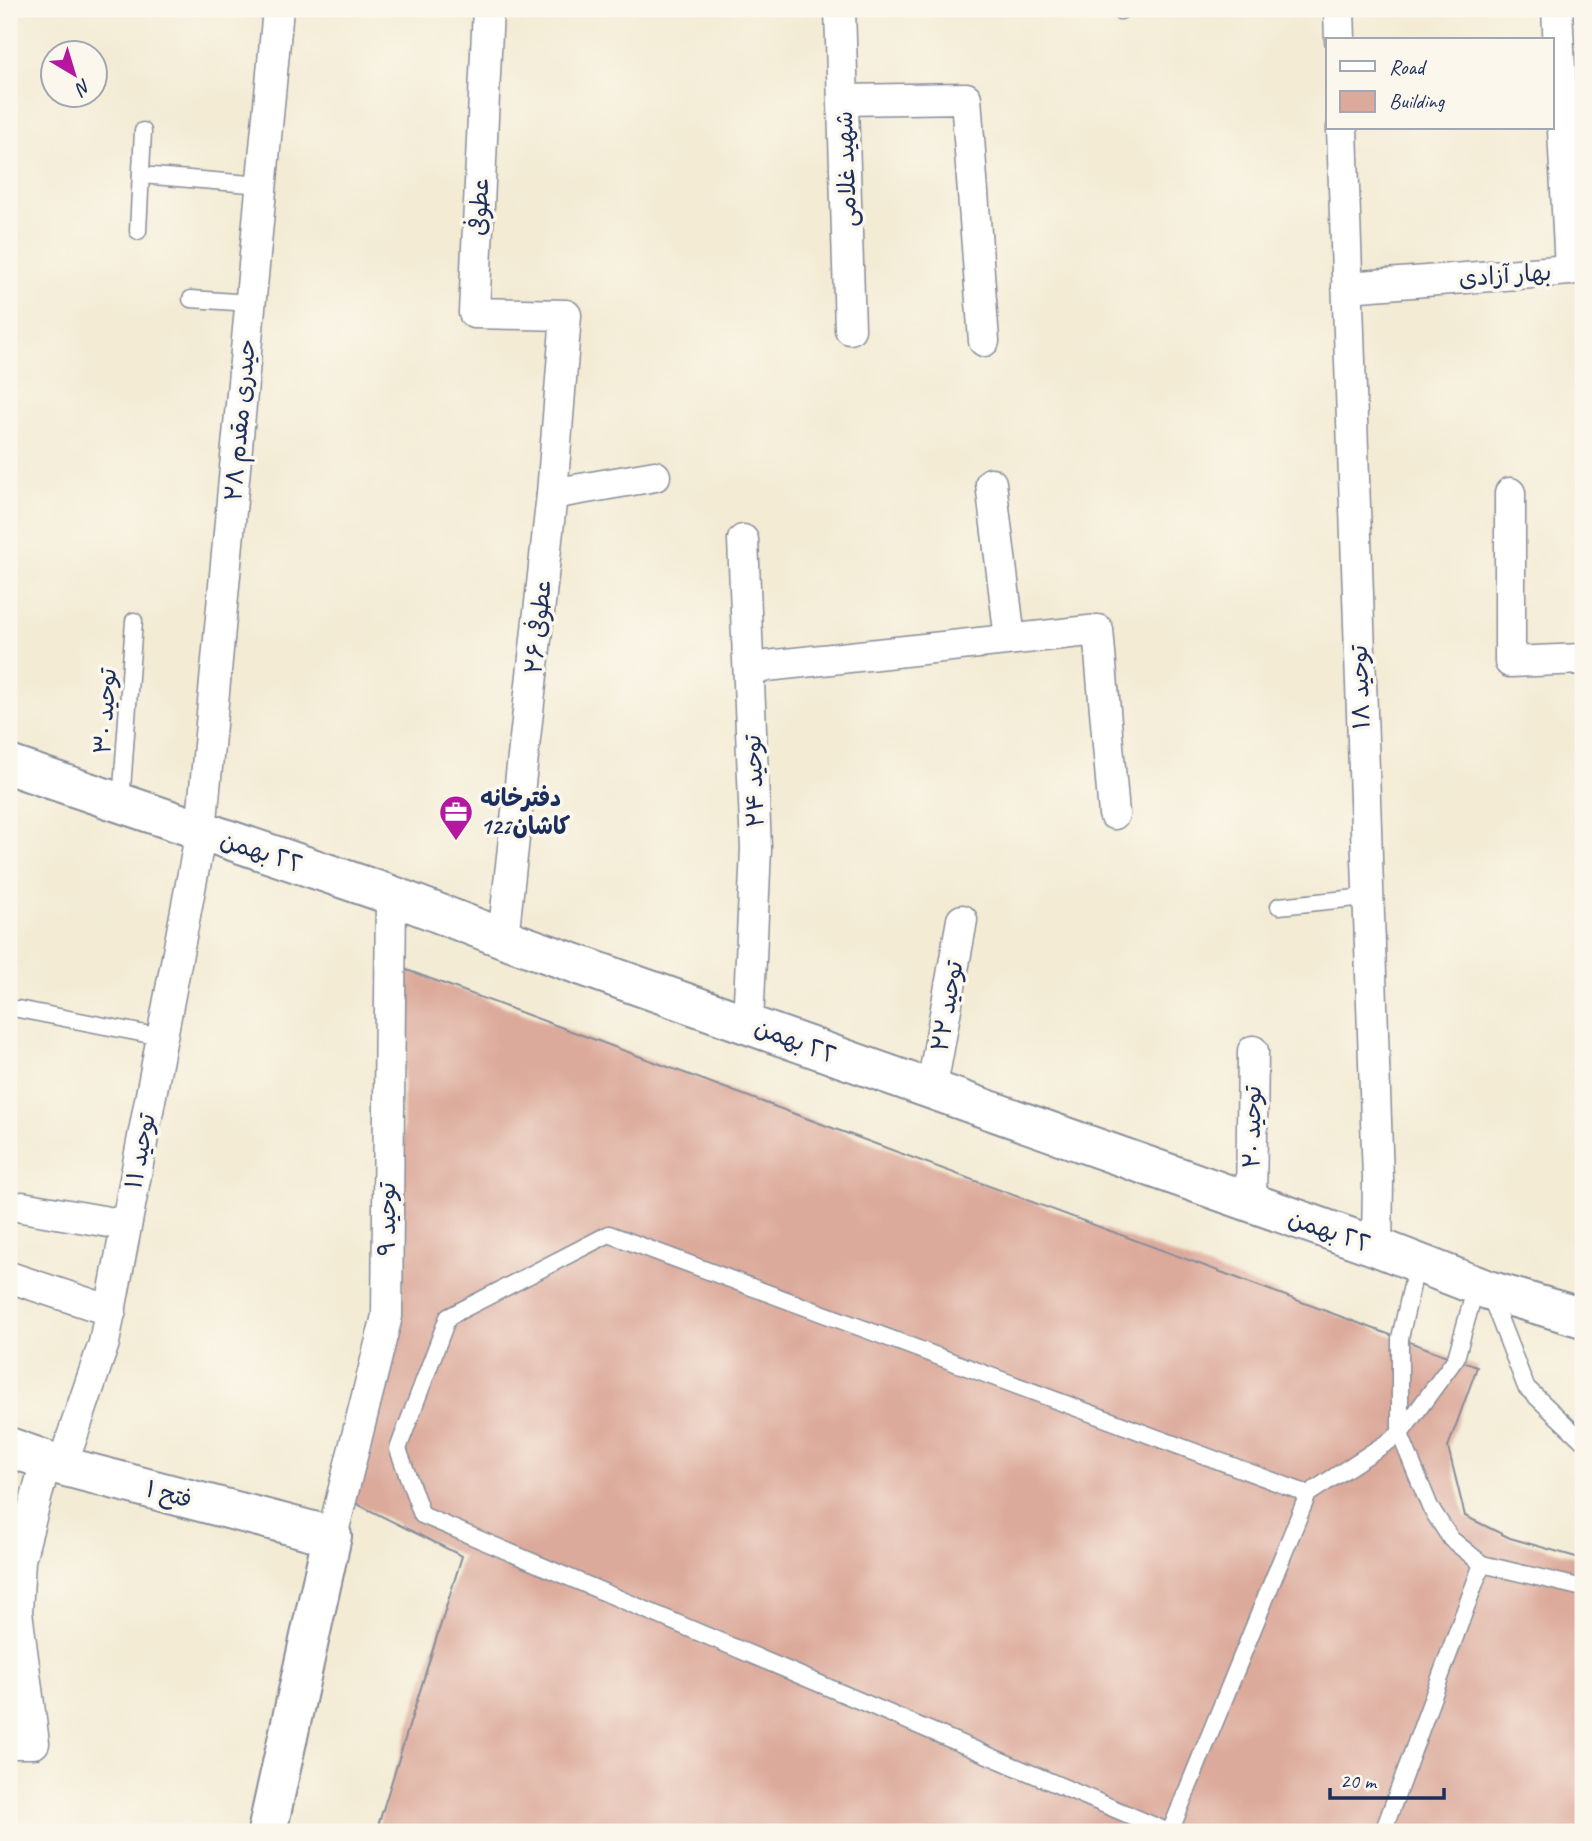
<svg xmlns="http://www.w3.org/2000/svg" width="1592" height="1841" viewBox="0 0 1592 1841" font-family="Caveat,'Playpen Sans Arabic',sans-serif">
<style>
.building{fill:#dcaa9b}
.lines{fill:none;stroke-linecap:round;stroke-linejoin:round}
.lane-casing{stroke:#878d99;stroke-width:19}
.street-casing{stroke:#878d99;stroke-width:33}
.secondary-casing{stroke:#878d99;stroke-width:42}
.lane{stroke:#fff;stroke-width:16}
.street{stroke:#fff;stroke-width:30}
.secondary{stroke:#fff;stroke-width:38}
.labels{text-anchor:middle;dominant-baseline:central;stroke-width:7;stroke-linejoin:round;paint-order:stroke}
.street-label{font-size:24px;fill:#1b2f5e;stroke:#fbf7ec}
.poi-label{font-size:24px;font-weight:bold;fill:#1b2f5e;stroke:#fbf7ec;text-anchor:start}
</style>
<rect width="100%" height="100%" fill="#fbf7ec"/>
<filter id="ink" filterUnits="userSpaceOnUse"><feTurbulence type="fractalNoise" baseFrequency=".0143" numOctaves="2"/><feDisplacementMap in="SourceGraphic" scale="14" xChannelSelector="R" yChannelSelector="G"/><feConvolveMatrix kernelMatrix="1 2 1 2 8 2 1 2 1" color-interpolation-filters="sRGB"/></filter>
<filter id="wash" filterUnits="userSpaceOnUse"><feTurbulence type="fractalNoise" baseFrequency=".00686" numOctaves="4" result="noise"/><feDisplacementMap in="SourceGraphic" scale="28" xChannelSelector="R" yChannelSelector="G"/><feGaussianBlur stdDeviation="1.57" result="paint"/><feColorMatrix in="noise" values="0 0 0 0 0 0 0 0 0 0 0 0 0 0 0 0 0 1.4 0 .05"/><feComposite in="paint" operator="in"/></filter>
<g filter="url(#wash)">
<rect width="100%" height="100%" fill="#f3ebd4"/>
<g id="blocks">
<polygon class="building" points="404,969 1477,1367 1448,1447 1465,1516 1510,1538 1583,1559 1583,1832 376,1832 462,1556 349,1500 402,1296"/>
</g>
</g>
<g filter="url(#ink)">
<use href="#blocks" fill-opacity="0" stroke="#878d99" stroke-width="2"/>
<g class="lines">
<g class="lane-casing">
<g id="lane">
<polyline points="1120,9 1120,11"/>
<polyline points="141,175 262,185"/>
<polyline points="138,231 143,131"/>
<polyline points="191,299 250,303"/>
<polyline points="121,803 134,621"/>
<polyline points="1279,906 1366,897"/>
<polyline points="18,1009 161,1037"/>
<polyline points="1490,1295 1526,1387 1583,1441"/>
<polyline points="1482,1564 1583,1588"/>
<polyline points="1169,1832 422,1515 398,1449 448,1317 609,1234 1308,1494"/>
<polyline points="1170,1832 1308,1494 1400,1434 1456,1358 1476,1286"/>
<polyline points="1383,1832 1482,1564 1451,1539 1430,1507 1400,1434 1400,1338 1417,1263"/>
</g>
</g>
<g class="street-casing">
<g id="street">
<polyline points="488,9 474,313 566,315 552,494 503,938"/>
<polyline points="840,9 850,329"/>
<polyline points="1339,9 1340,40"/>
<polyline points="844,100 966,98 984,341"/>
<polyline points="1342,128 1378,1179 1377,1247"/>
<polyline points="1347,287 1570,270 1557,9"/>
<polyline points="991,483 1010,639"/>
<polyline points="1510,493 1510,662 1583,659"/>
<polyline points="552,494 655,476"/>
<polyline points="743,540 756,849 748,1023"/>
<polyline points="749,668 1098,630 1114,814"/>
<polyline points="931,1092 962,920"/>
<polyline points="1251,1204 1253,1051"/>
<polyline points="22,1207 126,1225"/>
<polyline points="9,1277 111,1311"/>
<polyline points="62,1466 104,1343 201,831 278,9"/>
<polyline points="332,1536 387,1316 391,895"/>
<polyline points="9,1743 34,1743 17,1612 20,1560 46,1460"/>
</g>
</g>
<g class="secondary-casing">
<g id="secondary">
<polyline points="9,765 391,895 503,938 1377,1247 1488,1290 1583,1318"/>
<polyline points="9,1447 62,1466 332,1536 267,1832"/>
</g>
</g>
<use href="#lane" class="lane"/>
<use href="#street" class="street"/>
<use href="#secondary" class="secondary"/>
</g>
</g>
<defs>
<g id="office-pin" transform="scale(1.75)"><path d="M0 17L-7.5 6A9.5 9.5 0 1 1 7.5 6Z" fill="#b5179e" stroke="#fbf7ec"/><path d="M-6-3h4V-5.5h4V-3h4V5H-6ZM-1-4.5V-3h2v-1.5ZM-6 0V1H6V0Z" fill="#fff"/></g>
</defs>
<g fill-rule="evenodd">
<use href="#office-pin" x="456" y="812"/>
</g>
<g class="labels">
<g class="street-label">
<text transform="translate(846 169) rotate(-92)">شهید غلامی</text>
<text transform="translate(479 207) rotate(-87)">عطوفی</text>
<text transform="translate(1505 275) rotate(-4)">بهار آزادی</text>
<text transform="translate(240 420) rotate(-85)">حیدری مقدم ۲۸</text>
<text transform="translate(538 627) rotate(-84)">عطوفی ۲۶</text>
<text transform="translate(1360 687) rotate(-92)">توحید ۱۸</text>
<text transform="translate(105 711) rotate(-86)">توحید ۳۰</text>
<text transform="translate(754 781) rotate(-92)">توحید ۲۴</text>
<text transform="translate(262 852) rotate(18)">٢٢ بهمن</text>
<text transform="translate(947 1006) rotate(-80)">توحید ۲۲</text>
<text transform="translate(796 1041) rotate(21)">٢٢ بهمن</text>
<text transform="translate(1252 1127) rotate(-89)">توحید ۲۰</text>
<text transform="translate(140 1151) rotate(-79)">توحید ۱۱</text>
<text transform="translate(387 1219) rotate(-90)">توحید ۹</text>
<text transform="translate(1330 1231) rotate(19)">٢٢ بهمن</text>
<text transform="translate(169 1494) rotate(15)">فتح ۱</text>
</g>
<g class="poi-label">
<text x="480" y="798">دفترخانه<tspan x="480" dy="28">122کاشان</tspan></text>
</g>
</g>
<rect width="1592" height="1841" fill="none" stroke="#fbf7ec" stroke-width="35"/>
<rect x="1326" y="38" width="228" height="91" fill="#fbf7ec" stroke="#a1a7b3" stroke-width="2"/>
<rect x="1340" y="61" width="35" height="10" fill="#ffffff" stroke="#a1a7b3" stroke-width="2"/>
<text x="1389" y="74" font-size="21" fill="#1b2f5e">Road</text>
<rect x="1340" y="91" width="35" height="21" fill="#dcaa9b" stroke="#a1a7b3" stroke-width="2"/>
<text x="1389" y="108" font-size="21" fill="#1b2f5e">Building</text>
<g transform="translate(74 74) rotate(142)"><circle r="33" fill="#fbf7ec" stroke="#a1a7b3" stroke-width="2"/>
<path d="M0-5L12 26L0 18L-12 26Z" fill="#b5179e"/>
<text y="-10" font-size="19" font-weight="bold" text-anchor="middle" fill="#1b2f5e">N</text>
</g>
<path d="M1330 1788v10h114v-10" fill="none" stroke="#1b2f5e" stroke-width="3.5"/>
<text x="1340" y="1788" font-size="21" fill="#1b2f5e" stroke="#fbf7ec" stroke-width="5" paint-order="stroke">20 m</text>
</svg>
